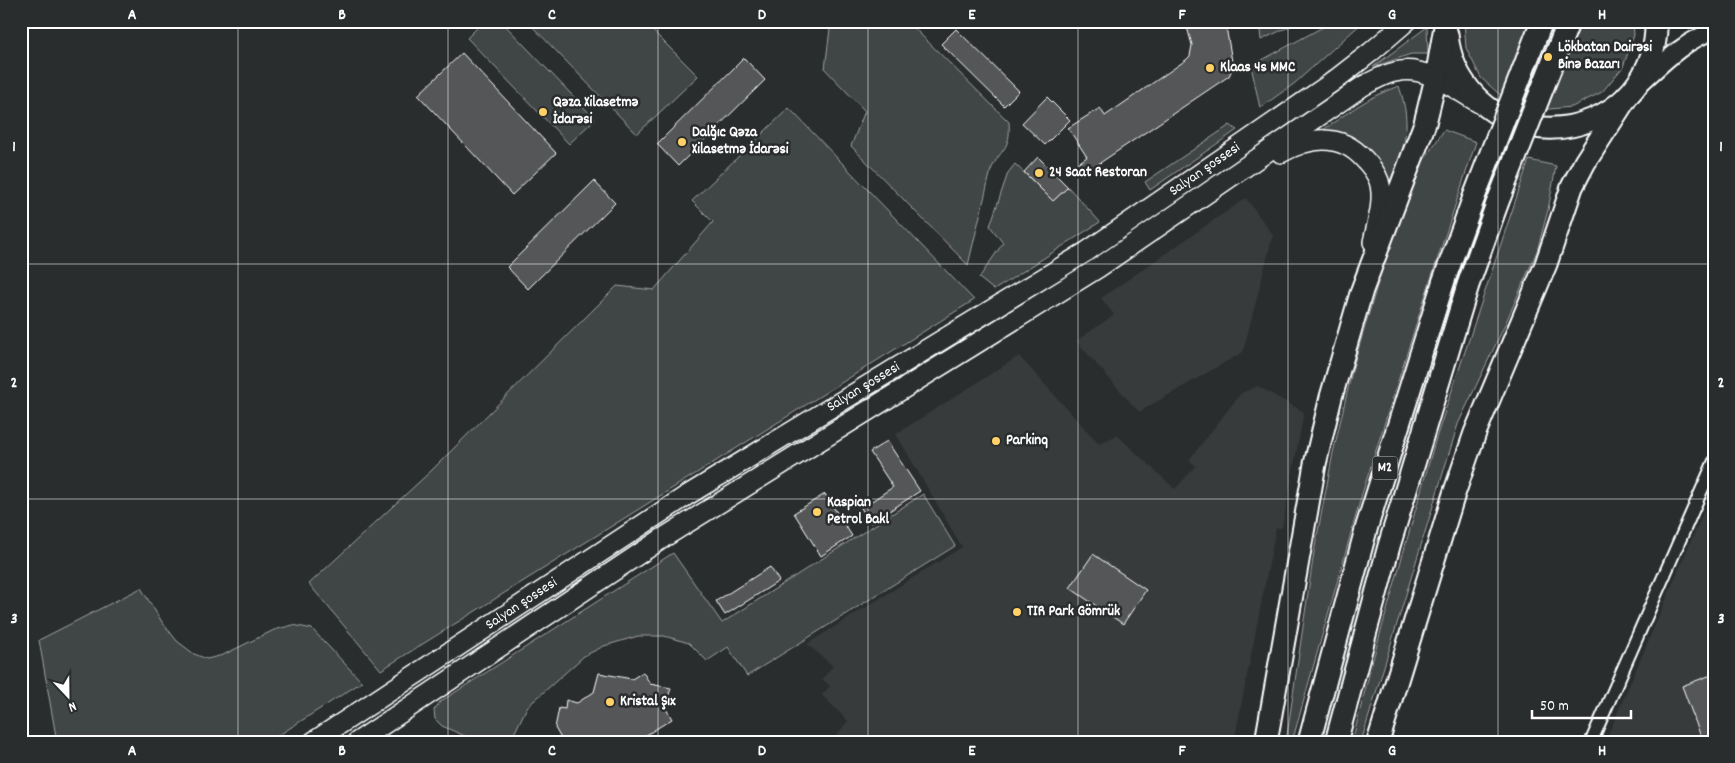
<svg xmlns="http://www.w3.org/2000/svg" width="1735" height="763" viewBox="0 0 1735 763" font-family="Dekko,sans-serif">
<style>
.built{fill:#373a3b}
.green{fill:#414445;stroke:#a0a2a2}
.building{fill:#555758;stroke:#fff}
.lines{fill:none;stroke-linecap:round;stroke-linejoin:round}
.minor-casing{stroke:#fff;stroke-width:15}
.secondary-casing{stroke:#fff;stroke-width:20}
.trunk-casing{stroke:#fff;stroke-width:22}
.motorway-casing{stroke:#fff;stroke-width:25}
.minor{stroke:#2a2d2e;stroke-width:11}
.secondary{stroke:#2a2d2e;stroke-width:16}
.trunk{stroke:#2a2d2e;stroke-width:19}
.motorway{stroke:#2a2d2e;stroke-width:21}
.motorway-bridge-casing{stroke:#fff;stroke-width:25;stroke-linecap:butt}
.motorway-bridge{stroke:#2a2d2e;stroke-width:21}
.grid{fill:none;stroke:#fff;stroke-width:1;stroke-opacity:0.55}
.poi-dot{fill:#ffd166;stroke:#2a2d2e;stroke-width:2}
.labels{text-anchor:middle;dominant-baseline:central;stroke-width:5;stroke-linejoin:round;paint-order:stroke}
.shield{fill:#2a2d2e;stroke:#bfc0c0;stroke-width:1}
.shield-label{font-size:14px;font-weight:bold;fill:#fff}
.poi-label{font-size:15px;font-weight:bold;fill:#fff;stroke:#2a2d2e;text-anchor:start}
.street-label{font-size:15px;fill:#fff;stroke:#2a2d2e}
.neatline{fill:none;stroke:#fff;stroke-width:2}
.grid-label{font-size:16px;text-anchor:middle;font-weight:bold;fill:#fff}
</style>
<rect width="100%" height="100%" fill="#2a2d2e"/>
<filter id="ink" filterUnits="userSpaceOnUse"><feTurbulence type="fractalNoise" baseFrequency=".02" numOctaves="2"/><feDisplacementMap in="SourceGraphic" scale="10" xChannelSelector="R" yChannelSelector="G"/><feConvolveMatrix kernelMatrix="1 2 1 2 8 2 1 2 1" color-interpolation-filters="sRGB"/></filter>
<g filter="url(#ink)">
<g class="built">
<polygon points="1246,198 1273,235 1243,352 1139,412 1076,341 1114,315 1101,298"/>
<polygon points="1019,356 1099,444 1117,435 1175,489 1196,466 1189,460 1241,393 1258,386 1304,412 1282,528 1276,528 1234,742 831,742 848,721 822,695 830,686 822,679 833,666 807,644 962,547 896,434"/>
<polygon points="1714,487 1714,742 1605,742"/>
</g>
<g class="green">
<polygon points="484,21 501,21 595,119 569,144 467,38"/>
<polygon points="527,21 643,21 698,76 637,134"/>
<path d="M831 21H907L1009 122C1011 151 1001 147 991 170L968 265 851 146 865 111 825 69Z"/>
<polygon points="1259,21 1301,21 1261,40"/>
<polygon points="1334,21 1364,21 1295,83 1260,108 1251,66"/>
<polygon points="1464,21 1633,21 1634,35 1623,67 1602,92 1572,107 1538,110 1506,100 1481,78 1466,48"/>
<polygon points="1427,27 1428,54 1411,54 1373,67"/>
<path d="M1399 86C1413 128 1404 145 1391 185 1381 165 1368 141 1344 134 1337 132 1328 133 1320 132 1346 114 1369 96 1399 86Z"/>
<polygon points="789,108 974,300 381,670 309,584 432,470 617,286 654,290 713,222 692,201"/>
<polygon points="1230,125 1237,130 1150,190 1145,182"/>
<polygon points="1444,130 1476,142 1420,312 1362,494 1292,742 1286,742 1314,552 1333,453 1353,367 1385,259 1418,169"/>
<polygon points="1529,160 1556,166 1548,210 1537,251 1503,329 1458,424 1361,742 1352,742 1373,659 1436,438"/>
<polygon points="1015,164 1053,201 1068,187 1100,222 994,290 979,278 1003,243 990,226 1008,173"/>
<polygon points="923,494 955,546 747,676 728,647 707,661 689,643 664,636 638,636 604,646 584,656 527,707 510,742 479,742 442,726 435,719 434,710 440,702 673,553 722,623"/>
<polygon points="141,588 162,622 177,641 194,654 207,659 223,655 274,630 293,625 312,629 362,682 268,742 57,742 39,640"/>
</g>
<g class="building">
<polygon points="1197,21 1225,21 1233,67 1229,76 1082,175 1074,166 1087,157 1068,128 1100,108 1105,116 1186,60 1190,56 1192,45 1187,27"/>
<polygon points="956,29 1019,91 1004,106 941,44"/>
<polygon points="462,53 556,153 512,195 418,95"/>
<polygon points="744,58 765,80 678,166 657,144"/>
<polygon points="1047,97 1070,120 1045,145 1022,123"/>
<polygon points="1038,157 1068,187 1053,201 1024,172"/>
<polygon points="594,181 615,203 528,289 507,267"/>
<polygon points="887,441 920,491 871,523 861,508 893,487 870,452"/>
<polygon points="825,494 852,536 821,556 794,513"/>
<polygon points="1093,554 1146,590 1123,624 1070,588"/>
<polygon points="770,567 779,581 725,615 716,601"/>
<polygon points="643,672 650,684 671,688 665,707 672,719 635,742 563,742 555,728 559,708 565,709 566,700 577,703 594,692 599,673 632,679"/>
<polygon points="1714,674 1714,742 1703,742 1682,686"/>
</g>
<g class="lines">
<g class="minor-casing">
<polyline id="minor" points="1591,742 1714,462"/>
</g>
<g class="secondary-casing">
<path id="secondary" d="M1641 83C1663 63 1685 40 1714 31"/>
</g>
<g class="trunk-casing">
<g id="trunk">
<path d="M1281 153C1309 137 1340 132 1364 159 1370 165 1376 173 1379 181 1385 200 1377 223 1373 242"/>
<path id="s1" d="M313 742 686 496 1086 252 1331 83 1371 52 1407 21"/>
<path d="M357 742 663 538 1098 268 1363 86C1373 81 1384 74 1395 72 1425 64 1454 89 1479 103"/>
</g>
</g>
<g class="motorway-casing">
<g id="motorway">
<path d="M1447 34C1449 57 1459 79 1475 96 1540 164 1659 117 1656 21"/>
<polyline points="1266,742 1315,464 1331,397 1362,290 1425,123 1436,78 1446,21"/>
<polyline points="1309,742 1367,526 1444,280 1474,197"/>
<polyline points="1336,742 1389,546 1468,285 1497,204"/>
<polyline points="1378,742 1454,494 1475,433 1546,264 1572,187 1585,162 1628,95"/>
</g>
</g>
<use href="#minor" class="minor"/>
<use href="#secondary" class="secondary"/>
<use href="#trunk" class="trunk"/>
<use href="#motorway" class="motorway"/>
<g class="motorway-bridge-casing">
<g id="motorway-bridge">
<polyline points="1474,197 1542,21"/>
<polyline points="1497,204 1569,21"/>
</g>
</g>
<use href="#motorway-bridge" class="motorway-bridge"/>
</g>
</g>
<path class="grid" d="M238 21V742M448 21V742M658 21V742M868 21V742M1078 21V742M1288 21V742M1498 21V742M21 264H1714M21 499H1714"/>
<g class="poi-dot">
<circle cx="1548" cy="57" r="5"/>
<circle cx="1210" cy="68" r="5"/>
<circle cx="543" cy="112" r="5"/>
<circle cx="682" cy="142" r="5"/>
<circle cx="1039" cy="173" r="5"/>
<circle cx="996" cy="441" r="5"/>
<circle cx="817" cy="512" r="5"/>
<circle cx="1017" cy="612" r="5"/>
<circle cx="610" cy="702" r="5"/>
</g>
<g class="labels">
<rect class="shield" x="1372.5" y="456.5" width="25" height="23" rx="4"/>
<g class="shield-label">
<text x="1385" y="468">M2</text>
</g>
<g class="poi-label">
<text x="1558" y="48">Lökbatan Dairəsi<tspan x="1558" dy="17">Binə Bazarı</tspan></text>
<text x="1220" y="68">Klaas 4s MMC</text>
<text x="553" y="103">Qəza Xilasetmə<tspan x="553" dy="17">İdarəsi</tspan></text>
<text x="692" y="133">Dalğıc Qəza<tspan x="692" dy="17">Xilasetmə İdarəsi</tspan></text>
<text x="1049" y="173">24 Saat Restoran</text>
<text x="1006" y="441">Parkinq</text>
<text x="827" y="503">Kaspian<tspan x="827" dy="17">Petrol Bakl</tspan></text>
<text x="1027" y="612">TIR Park Gömrük</text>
<text x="620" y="702">Kristal Şıx</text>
</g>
<g class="street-label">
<text stroke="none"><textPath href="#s1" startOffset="1060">Salyan şossesi</textPath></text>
<text stroke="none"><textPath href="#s1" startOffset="655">Salyan şossesi</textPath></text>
<text stroke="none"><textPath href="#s1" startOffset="250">Salyan şossesi</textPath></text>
</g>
</g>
<rect width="1735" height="763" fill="none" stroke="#2a2d2e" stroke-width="55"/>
<g transform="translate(68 696) rotate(158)" stroke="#2a2d2e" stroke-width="4" paint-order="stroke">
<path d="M0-4L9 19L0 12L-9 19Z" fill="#ffffff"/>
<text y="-8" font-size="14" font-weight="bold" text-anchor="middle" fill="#ffffff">N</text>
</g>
<path d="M1532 710v8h99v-8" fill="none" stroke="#ffffff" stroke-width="2.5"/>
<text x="1540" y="710" font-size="15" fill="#ffffff" stroke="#2a2d2e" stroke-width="4" paint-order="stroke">50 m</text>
<rect x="28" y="28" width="1680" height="708" class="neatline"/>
<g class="grid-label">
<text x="132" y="19">A</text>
<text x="342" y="19">B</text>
<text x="552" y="19">C</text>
<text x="762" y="19">D</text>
<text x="972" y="19">E</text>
<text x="1182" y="19">F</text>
<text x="1392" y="19">G</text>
<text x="1602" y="19">H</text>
<text x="14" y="151">1</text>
<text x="1721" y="151">1</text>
<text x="14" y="387">2</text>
<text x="1721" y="387">2</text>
<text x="14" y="623">3</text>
<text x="1721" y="623">3</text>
<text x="132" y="755">A</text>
<text x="342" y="755">B</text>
<text x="552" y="755">C</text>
<text x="762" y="755">D</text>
<text x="972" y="755">E</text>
<text x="1182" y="755">F</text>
<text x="1392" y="755">G</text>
<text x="1602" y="755">H</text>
</g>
</svg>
